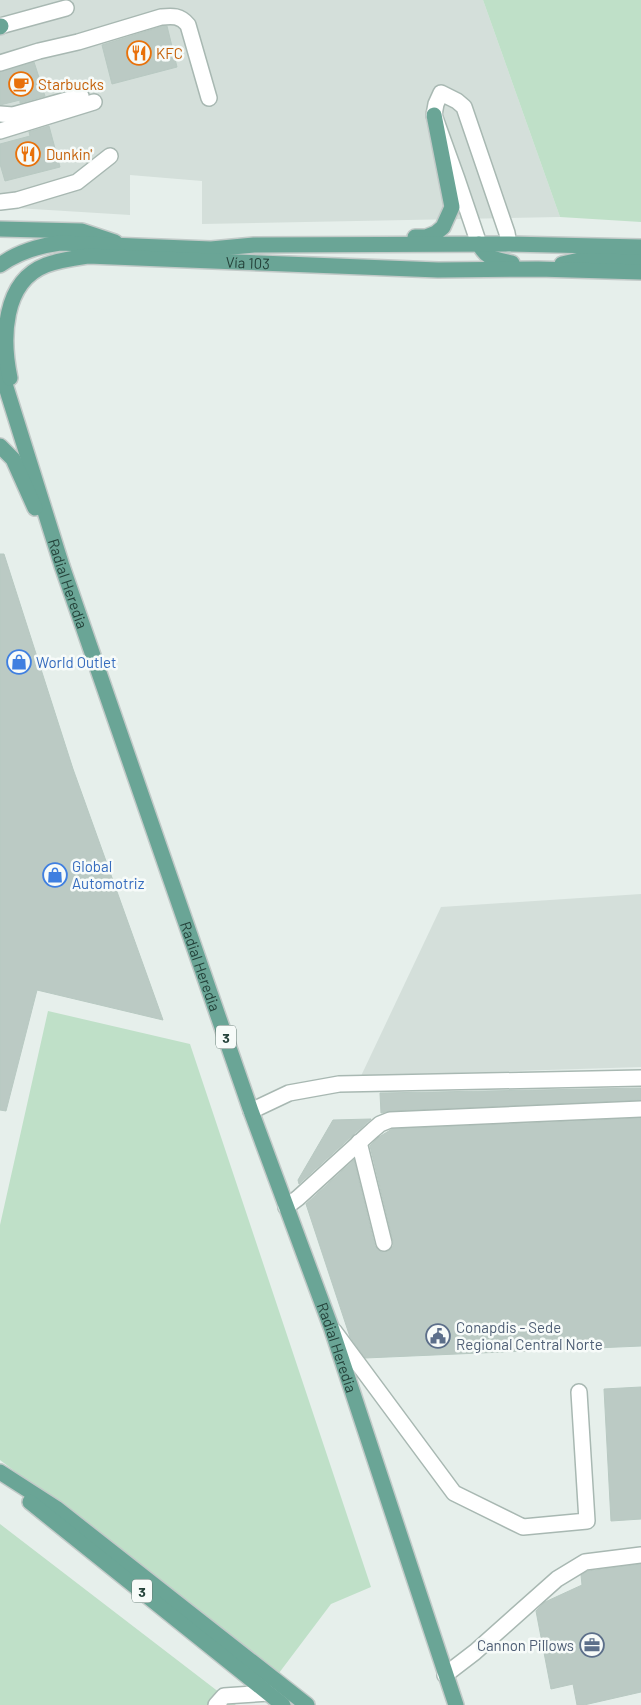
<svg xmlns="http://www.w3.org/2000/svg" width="641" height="1705" viewBox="0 0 641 1705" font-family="Barlow,sans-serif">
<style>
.built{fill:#d4dfda}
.green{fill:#bfe0c8}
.building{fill:#bbcac4;stroke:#b8c9c2}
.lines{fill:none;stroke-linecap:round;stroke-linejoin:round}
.minor-casing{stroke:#a8b8b2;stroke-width:18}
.major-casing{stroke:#c2cac8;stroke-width:18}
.minor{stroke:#fff;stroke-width:15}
.major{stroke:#6aa596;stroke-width:15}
.labels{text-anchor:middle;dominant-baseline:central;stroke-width:5;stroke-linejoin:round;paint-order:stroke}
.shield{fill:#f7fbf9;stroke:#637a73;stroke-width:1}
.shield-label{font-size:14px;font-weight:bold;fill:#24423a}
.food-label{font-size:15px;fill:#c56008;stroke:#f7fbf9;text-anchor:start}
.street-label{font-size:15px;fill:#24423a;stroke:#f7fbf9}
.shop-label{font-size:15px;fill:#366cbe;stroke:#f7fbf9;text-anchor:start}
.service-label{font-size:15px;fill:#4e5e75;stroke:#f7fbf9;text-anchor:start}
</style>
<rect width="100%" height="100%" fill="#e6efeb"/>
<g class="built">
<polygon points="0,0 483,0 560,217 202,224 202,181 130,175 130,215 0,207"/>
<polygon points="641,894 641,1067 361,1076 441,907"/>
</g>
<g class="green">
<polygon points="483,0 641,0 641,222 560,217"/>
<polygon points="48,1011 190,1044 371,1587 331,1604 279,1673 0,1460 0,1225"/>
<polygon points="0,1524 224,1696 236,1705 0,1705"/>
</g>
<g class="building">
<polygon points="163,26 167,26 177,67 112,84 102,45"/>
<polygon points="34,62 45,96 20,103 20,100 0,105 0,72"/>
<polygon points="49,126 60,167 5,181 0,164 0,144 30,136 29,132"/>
<polygon points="0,554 4,554 73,769 163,1020 37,990 6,1111 0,1110"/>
<polygon points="641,1088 641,1100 390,1111 381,1113 380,1093"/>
<polygon points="641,1118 641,1346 365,1358 350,1337 306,1204 354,1160 375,1246 381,1252 390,1250 393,1246 393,1241 370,1146 379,1137 392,1129"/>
<polygon points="371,1119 353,1135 299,1184 298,1180 333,1120"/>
<polygon points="641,1387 641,1519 611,1521 604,1389"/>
<polygon points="641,1564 641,1692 584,1705 577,1705 573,1684 551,1689 536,1611 545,1602 582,1585 581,1575 588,1571"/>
</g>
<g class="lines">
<g class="minor-casing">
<g id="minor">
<polyline points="0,26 66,8"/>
<path d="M0 63 39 51 78 42 161 17C172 16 180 15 188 25L209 98"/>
<polyline points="0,114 13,115 81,96"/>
<polyline points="0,131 94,102"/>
<polyline points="0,202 17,200 77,182 110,156"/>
<polyline points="479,244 457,179 434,115 436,104 441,93 457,101 464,107 507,233 509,244"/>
<polyline points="251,1111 289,1093 339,1084 641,1078"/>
<polyline points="359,1142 384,1243"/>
<polyline points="286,1207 298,1198 373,1130 380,1124 390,1120 641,1109"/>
<polyline points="334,1331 454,1493 523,1527 587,1521 579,1392"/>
<polyline points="445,1675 475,1652 557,1579 585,1562 641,1555"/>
<polyline points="216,1705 224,1696 269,1693"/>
</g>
</g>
<g class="major-casing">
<g id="major">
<polyline points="0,27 1,26"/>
<polyline points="0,229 82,231 115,242"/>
<polyline points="415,237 426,237 436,233 443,227 452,207 434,115"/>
<path d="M479 244C487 260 496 259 512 263"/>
<polyline points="562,264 584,259 641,261"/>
<path d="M0 265C18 252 38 246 60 243L211 249 254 245 509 244 641 247"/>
<path id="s1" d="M0 368 62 566 251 1111 331 1327 456 1705"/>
<path id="s2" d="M10 378C2 340 2 282 46 265 59 260 74 258 88 256L438 270 538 269 641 272"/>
<polyline points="0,446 13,459 35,508"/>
<polyline points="0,1472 56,1508 307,1705"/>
<polyline points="30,1502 283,1705"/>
</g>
</g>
<use href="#minor" class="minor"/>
<use href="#major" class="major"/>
</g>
<defs>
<g id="restaurant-ring" transform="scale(1.25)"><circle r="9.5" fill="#f7fbf9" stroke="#e8710a" stroke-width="1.5"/><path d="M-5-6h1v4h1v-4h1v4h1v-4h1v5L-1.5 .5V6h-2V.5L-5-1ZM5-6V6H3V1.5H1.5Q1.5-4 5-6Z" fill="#e8710a"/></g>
<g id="cafe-ring" transform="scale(1.25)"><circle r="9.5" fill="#f7fbf9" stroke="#e8710a" stroke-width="1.5"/><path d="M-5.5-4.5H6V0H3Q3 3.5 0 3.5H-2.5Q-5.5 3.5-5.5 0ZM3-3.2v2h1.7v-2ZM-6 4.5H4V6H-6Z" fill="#e8710a"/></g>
<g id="shop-ring" transform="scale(1.25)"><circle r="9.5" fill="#f7fbf9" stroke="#3f7fe0" stroke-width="1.5"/><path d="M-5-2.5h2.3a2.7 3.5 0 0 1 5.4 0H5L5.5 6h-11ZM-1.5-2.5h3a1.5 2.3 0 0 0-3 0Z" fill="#3f7fe0"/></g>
<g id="civic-ring" transform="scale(1.25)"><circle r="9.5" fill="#f7fbf9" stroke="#5c6f8a" stroke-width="1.5"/><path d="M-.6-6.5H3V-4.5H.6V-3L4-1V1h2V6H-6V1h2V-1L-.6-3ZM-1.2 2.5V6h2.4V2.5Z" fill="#5c6f8a"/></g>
<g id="office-ring" transform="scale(1.25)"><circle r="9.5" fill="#f7fbf9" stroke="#5c6f8a" stroke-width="1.5"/><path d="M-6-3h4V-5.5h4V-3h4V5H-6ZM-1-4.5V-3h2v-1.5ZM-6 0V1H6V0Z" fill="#5c6f8a"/></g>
</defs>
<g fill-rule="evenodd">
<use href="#restaurant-ring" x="139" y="53"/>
<use href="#cafe-ring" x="21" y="84"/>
<use href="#restaurant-ring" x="28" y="154"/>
<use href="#shop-ring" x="19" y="662"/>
<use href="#shop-ring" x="55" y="875"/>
<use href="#civic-ring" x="438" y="1336"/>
<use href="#office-ring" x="592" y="1645"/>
</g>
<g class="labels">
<g class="shield">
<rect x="216" y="1025.5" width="20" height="23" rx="4"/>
<rect x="132" y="1579.5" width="20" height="23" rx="4"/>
</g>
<g class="shield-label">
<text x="226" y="1037">3</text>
<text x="142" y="1591">3</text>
</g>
<g class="food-label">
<text x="156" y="53">KFC</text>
<text x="38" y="84">Starbucks</text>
<text x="46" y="154">Dunkin'</text>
</g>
<g class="street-label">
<text stroke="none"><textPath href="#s2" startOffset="332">Vía 103</textPath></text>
<text stroke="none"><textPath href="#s1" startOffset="226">Radial Heredia</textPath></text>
<text stroke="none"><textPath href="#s1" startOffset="631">Radial Heredia</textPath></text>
<text stroke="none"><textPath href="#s1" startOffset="1036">Radial Heredia</textPath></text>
</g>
<g class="shop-label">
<text x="36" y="662">World Outlet</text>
<text x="72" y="866">Global<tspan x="72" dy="17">Automotriz</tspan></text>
</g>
<g class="service-label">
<text x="456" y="1327">Conapdis - Sede<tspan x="456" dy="17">Regional Central Norte</tspan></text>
<text x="574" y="1645" text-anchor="end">Cannon Pillows</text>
</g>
</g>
</svg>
